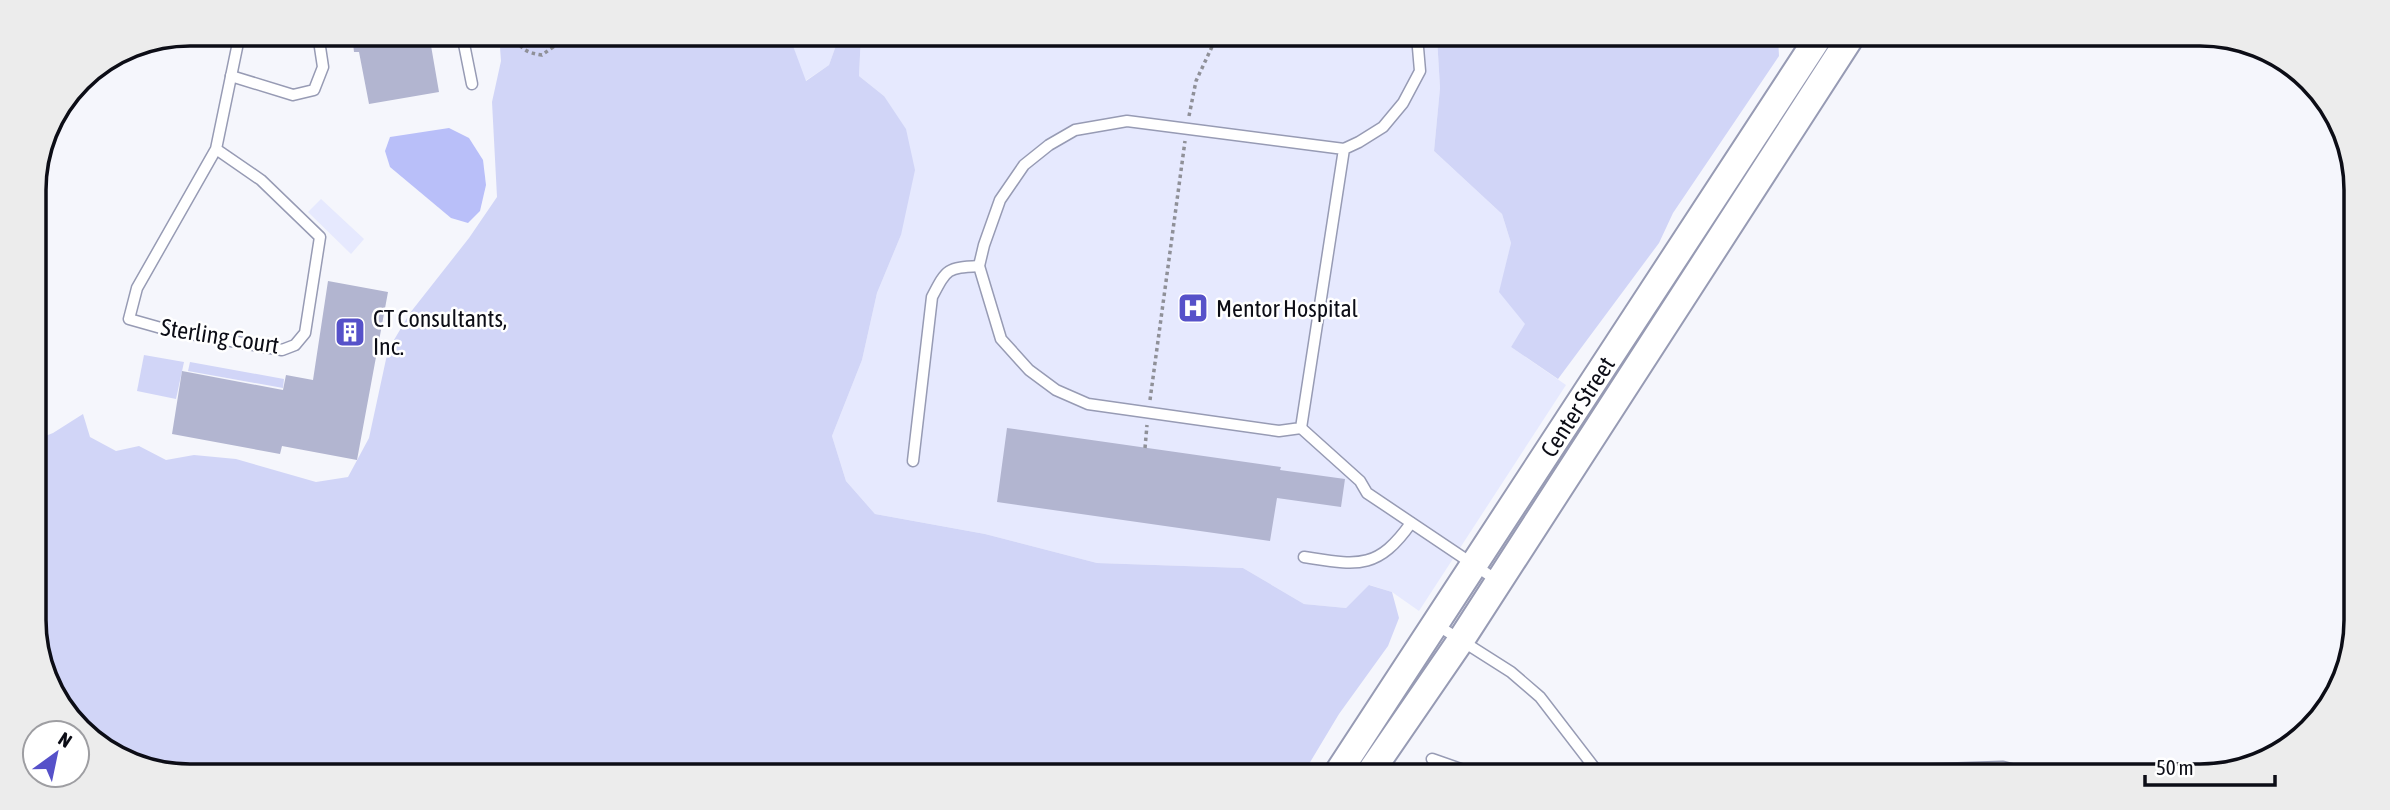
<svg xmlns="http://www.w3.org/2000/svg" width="2390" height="810" viewBox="0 0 2390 810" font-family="'Asap Condensed',sans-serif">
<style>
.built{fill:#e6e9fe}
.green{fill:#d1d5f7}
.water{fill:#b9bff9}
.building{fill:#b2b5d0}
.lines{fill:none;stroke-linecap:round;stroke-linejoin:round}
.lane-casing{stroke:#979bb4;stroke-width:13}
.secondary-casing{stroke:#979bb4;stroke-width:30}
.path{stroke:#8f9098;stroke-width:3.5;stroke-dasharray:3.5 3.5;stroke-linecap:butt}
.lane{stroke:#fff;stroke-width:10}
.secondary{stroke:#fff;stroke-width:26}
.labels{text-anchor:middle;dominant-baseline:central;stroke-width:5;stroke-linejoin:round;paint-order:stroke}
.poi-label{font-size:24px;fill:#0c0d16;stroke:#fff;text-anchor:start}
.street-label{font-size:24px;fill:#0c0d16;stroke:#fff}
.rim{fill:none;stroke:#0c0d16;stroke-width:3.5}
</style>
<rect width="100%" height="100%" fill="#f5f6fc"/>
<g class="built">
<polygon points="789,35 845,35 839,37 829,65 805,81"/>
<polygon points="861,35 1437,37 1440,88 1434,151 1502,214 1511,243 1500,292 1526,324 1511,347 1566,385 1419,611 1392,592 1370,585 1346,608 1304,604 1243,568 1097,563 985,534 875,514 846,481 832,436 862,360 877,293 901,235 884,96 859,76"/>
<polygon points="321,199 364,239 351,254 308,212"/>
</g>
<g class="green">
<polygon points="499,34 789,35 806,81 829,65 839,37 861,35 859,76 884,96 906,129 915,170 901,235 877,293 862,360 832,436 846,481 875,514 985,534 1097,563 1243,568 1304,604 1346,608 1369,585 1392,592 1399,618 1388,646 1339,714 1303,774 149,771 72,724 36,651 35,440 53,433 83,414 90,437 116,451 139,446 166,460 194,455 236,459 316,482 348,477 369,438 388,350 410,313 469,238 497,197 492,102 501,61"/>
<polygon points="1437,37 1778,37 1779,56 1673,213 1659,243 1558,379 1511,347 1525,324 1499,292 1511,243 1502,214 1434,151 1440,88"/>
<polygon points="144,355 184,362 176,399 137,391"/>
<polygon points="190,362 284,379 283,388 188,371"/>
</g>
<polygon class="water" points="449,128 469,138 483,160 486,185 480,211 468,223 451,218 390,167 385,151 390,137"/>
<g class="building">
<polygon points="352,34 429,34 439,92 369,104 359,52 354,52"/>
<polygon points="328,281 388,292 357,460 282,446 280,454 172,434 182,371 283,390 286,375 313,380"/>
<polygon points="1007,428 1281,467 1280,470 1345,479 1341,507 1277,498 1270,541 997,502"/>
</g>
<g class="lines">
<g class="lane-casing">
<g id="lane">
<polyline points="462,34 472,84"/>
<polyline points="231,76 293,95 314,90 323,67 318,34"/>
<polyline points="216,149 261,180 320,237 305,333 295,345 282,350 168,330 129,319 137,288 216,149 240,33"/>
<polyline points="1344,149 1301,428 1279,431 1088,404 1056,390 1029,370 1001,339 979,266 984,245 1000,200 1024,165 1049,145 1075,130 1127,121 1344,149 1359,142 1383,127 1403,103 1420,71 1417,36"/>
<polyline points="1301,428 1360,481 1367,493 1498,581"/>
<path d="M913 461 932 297C947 268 947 268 979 266"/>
<path d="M1304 557C1357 565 1377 571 1411 523"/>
<polyline points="1437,625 1511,672 1540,697 1600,775"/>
<polyline points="1432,759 1478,775"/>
<polyline points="1883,776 1912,770 2003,767 2037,776"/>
</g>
</g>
<g class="secondary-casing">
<g id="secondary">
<path id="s1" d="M1337 774 1818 38"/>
<polyline points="1369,774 1461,640 1850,38"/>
</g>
</g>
<g class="path">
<path d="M512 34C520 48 526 53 542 55L553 47 558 34"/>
<polyline points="1189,116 1196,81 1217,36"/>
<polyline points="1150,400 1185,141"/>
<polyline points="1145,448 1147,425"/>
</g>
<use href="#lane" class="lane"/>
<use href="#secondary" class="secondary"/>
</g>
<defs>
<g id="hospital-square" transform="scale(1.575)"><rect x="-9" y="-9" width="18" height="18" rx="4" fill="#5651c9" stroke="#fff"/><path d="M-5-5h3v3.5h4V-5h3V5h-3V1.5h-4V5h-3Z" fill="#fff"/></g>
<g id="building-square" transform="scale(1.575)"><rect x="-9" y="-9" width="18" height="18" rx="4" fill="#5651c9" stroke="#fff"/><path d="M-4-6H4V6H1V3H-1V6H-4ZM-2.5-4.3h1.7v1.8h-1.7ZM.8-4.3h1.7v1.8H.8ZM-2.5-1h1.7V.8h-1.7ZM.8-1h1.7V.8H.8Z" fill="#fff"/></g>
</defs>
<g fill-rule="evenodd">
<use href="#hospital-square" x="1193" y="308"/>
<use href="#building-square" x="350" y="332"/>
</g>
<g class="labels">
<g class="poi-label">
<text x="1216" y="308">Mentor Hospital</text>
<text x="373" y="318">CT Consultants,<tspan x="373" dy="28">Inc.</tspan></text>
</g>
<g class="street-label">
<text transform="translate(220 336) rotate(9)">Sterling Court</text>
<text stroke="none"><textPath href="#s1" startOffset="439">Center Street</textPath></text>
</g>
</g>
<path d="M0 0H2390V810H0ZM190 46H2200A144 144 0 0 1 2344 190V620A144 144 0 0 1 2200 764H190A144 144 0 0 1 46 620V190A144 144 0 0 1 190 46Z" fill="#ececec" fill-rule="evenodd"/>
<path class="rim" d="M190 46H2200A144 144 0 0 1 2344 190V620A144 144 0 0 1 2200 764H190A144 144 0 0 1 46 620V190A144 144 0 0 1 190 46Z"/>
<g transform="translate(56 754) rotate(33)"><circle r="33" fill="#ffffff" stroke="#9e9ea2" stroke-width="2"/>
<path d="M0-5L12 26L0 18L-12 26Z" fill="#5651c9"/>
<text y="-10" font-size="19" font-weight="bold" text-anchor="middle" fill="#0c0d16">N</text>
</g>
<path d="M2145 775v10h130v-10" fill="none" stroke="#0c0d16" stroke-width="3.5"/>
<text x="2156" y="775" font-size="21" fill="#0c0d16" stroke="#ffffff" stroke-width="5" paint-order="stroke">50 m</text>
</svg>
